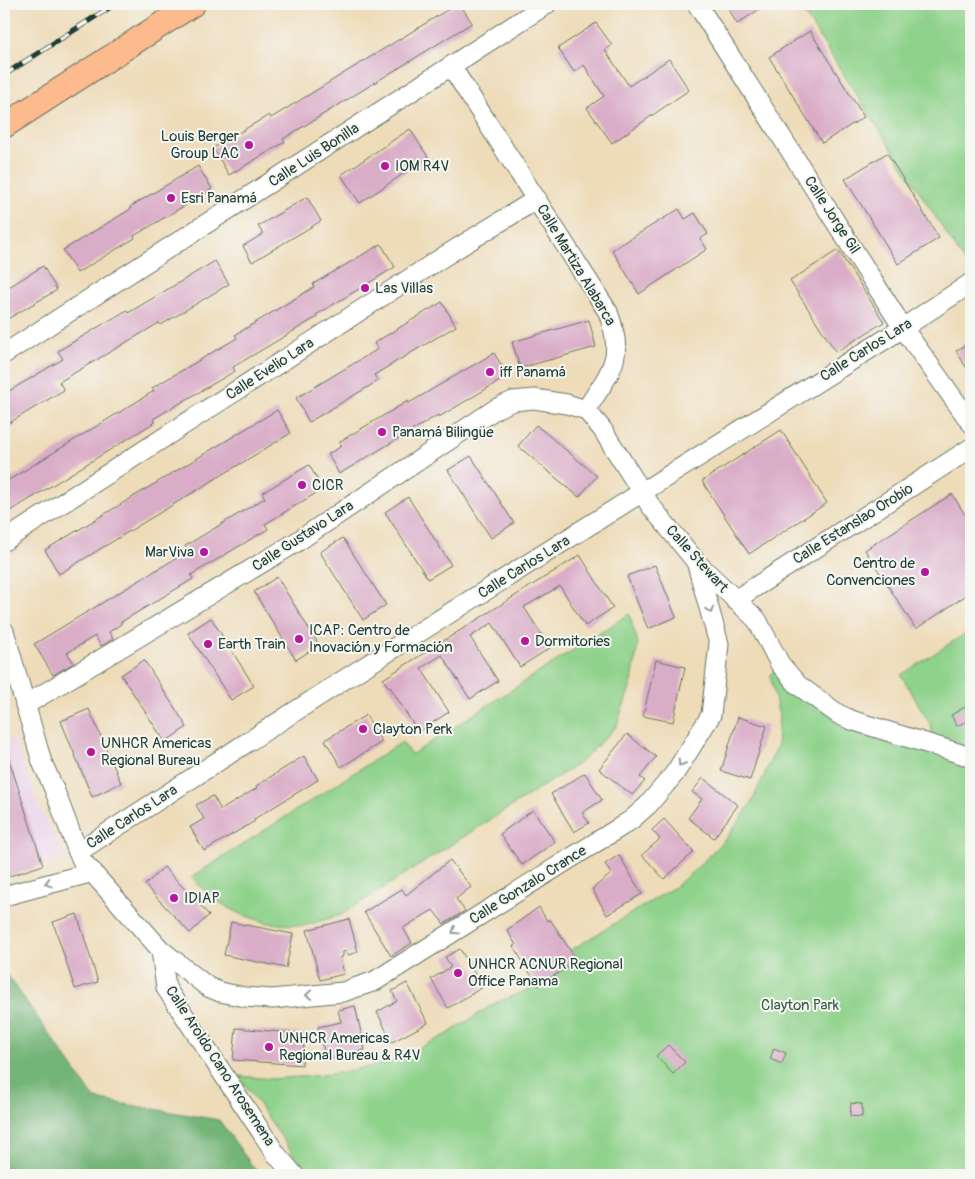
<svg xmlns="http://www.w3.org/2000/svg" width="975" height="1179" viewBox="0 0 975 1179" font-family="Pangolin,sans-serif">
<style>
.built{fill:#ebd1eb}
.green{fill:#8fd28b;stroke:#578860}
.forest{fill:#73b477;stroke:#497856}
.building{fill:#d9acc7}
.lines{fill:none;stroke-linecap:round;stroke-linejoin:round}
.minor-casing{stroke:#677563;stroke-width:21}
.major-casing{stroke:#677563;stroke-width:26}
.minor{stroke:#fff;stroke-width:19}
.major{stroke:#fcba8d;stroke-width:24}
.rail-casing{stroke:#1f3d34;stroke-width:5.5}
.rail{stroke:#f6f6f2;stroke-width:4;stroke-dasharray:11;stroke-linecap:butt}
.oneway{stroke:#8f9e9a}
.poi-dot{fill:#b5179e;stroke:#f6f6f2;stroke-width:2}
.labels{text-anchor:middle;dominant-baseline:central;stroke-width:4;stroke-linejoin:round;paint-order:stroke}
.poi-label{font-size:15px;fill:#1f3d34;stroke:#f6f6f2;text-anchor:start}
.street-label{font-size:15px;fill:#1f3d34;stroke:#f6f6f2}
.park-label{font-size:15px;fill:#355b45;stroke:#f6f6f2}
</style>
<rect width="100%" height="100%" fill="#f6f6f2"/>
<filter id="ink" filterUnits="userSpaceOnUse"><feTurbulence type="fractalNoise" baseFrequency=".02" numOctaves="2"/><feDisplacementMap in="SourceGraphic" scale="10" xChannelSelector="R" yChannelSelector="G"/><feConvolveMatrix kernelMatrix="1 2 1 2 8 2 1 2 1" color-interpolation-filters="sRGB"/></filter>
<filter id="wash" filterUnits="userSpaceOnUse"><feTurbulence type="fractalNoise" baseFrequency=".0096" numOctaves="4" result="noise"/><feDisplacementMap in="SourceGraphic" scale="20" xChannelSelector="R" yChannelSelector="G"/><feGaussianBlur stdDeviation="1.12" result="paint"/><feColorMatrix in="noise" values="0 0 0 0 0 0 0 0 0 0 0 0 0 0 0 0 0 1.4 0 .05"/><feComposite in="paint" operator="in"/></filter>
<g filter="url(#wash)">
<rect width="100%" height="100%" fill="#eedcb9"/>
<polygon class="built" points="14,738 38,804 65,858 4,878 4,742"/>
<g class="green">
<polygon points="798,4 971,4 971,265 968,267"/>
<polygon points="629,614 638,643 632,682 616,727 581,762 341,915 303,926 268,923 240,914 210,897 192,877 402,742 411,755"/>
<polygon points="971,630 971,1175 312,1175 296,1158 239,1076 272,1079 324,1075 389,1063 446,1035 495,1003 538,986 577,961 571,950 676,886 698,867 727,837 751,804 777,747 779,716 770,675 780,664 820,702 931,744 932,727 901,675"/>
</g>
<polygon class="forest" points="4,973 9,977 95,1099 219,1120 259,1175 4,1175"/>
<g id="blocks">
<g class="building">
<polygon points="457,4 460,4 472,23 283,139 285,142 229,175 213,148 269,115 271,118"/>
<polygon points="726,4 767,4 737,24"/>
<polygon points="596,23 612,45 605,50 629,86 669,59 689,90 612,143 587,108 604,96 584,65 574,72 558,48"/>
<polygon points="810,31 864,117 822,143 769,57"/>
<polygon points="410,129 428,157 360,203 341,175"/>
<polygon points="887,153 939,238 898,264 845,179"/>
<polygon points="198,166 212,189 134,236 135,238 77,273 63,250 131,209 130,207"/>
<polygon points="307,197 321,221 252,262 243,246 263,234 258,226"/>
<polygon points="679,209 685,219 695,213 708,234 700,239 707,249 639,294 612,250"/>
<polygon points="381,244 395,267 316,315 317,317 233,367 235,371 153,419 155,422 4,515 4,483 154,391 152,388 237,338 235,335 314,287 313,284"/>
<polygon points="838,250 884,322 836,352 790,281"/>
<polygon points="215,261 229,284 161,325 159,323 59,382 64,390 4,426 4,394 63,359 58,351 127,310 128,313"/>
<polygon points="43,266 57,290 4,321 4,290"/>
<polygon points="442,302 456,326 374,375 378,381 309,422 296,398 378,349 374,343"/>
<polygon points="589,320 596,347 520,368 512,342"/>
<polygon points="971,341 971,375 956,351"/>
<polygon points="494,353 508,376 439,417 438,415 339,474 328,454 342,446 339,442 408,401 409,403"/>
<polygon points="277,410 291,433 59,574 45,550"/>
<polygon points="536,425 597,476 579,497 518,446"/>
<polygon points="781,430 827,503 749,554 702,481"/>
<polygon points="471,456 514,523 491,538 448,470"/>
<polygon points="309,465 323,489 265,524 268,529 191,575 193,579 121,622 121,624 109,632 113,639 101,646 95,636 67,653 74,663 53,675 34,644 188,551 185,546 265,498 262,493"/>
<polygon points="952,494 971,524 971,542 967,545 971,551 971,592 916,629 865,550"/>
<polygon points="408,497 451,565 428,579 385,512"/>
<polygon points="343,538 386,605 363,620 320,552"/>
<polygon points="580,555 613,608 585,626 560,586 524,607 550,648 520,667 492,623 470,637 498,681 470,699 442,655 421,668 449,712 418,732 390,687 389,688 383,679"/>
<polygon points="655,565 676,617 648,629 627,576"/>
<polygon points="277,577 319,645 296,660 254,592"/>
<polygon points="211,618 254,686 231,700 188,633"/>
<polygon points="144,660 187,727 165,742 121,675"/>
<polygon points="656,660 685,667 673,722 643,716"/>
<polygon points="967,706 971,713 971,719 957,726 951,715"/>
<polygon points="89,709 121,783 92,797 61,721"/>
<polygon points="366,715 382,742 341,767 325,740"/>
<polygon points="738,717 767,726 750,780 721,771"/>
<polygon points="627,734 656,757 640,777 645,781 632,795 599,769"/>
<polygon points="6,750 43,865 4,878 4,751"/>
<polygon points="304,756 318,780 254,819 255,821 204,851 190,827 204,819 196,805 213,796 221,810 257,788 256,786"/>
<polygon points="585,773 602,800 582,813 589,823 574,832 551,794"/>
<polygon points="703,778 738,805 714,838 688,818 702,799 692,792"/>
<polygon points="533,810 555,842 522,865 500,834"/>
<polygon points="664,819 694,852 664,879 642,855 660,839 652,830"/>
<polygon points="619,855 642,894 607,915 592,889 611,874 605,864"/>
<polygon points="450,860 471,887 456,899 465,911 444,924 433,910 403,928 412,943 391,956 364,912 402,889 406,895"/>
<polygon points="164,867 209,915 190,933 145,885"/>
<polygon points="539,907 547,921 550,919 577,961 538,986 513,946 516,945 507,930"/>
<polygon points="77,914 98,982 75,989 53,922"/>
<polygon points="349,919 358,952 348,955 346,951 343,952 343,956 340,957 344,974 320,980 307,930"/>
<polygon points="231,922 293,934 286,968 224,955"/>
<polygon points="460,949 483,987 448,1008 431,979 451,967 445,957"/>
<polygon points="407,983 428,1023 392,1042 377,1012 397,1001 392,991"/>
<polygon points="355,1006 365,1050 326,1059 318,1027 341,1022 338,1010"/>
<polygon points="236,1028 305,1034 302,1065 233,1060"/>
<polygon points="668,1045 685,1062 673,1074 656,1056"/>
<polygon points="774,1048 786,1053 782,1064 770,1059"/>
<polygon points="851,1103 862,1104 862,1117 850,1116"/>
</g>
</g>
</g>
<g filter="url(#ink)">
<use href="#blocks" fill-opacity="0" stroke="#677563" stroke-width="1"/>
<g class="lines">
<g class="minor-casing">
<g id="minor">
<polyline points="697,4 903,328 971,423"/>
<path d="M451 66 608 312C626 360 610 371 586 410"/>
<polyline points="4,354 547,4"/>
<polyline points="4,541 443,257 537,199"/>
<polyline points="735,600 971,448"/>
<polyline points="4,631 42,762 54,789 78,852 83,862 161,950 208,987 220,992 245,997 272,999 343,992 375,981 614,831 631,820 648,805 675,773 711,715 719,644 697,565"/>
<polyline points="25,705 295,543 497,408 513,401 534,399 567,404 586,410 602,429 650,505 697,563 757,620 780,664 798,685 838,714 851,720 971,757"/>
<polyline points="78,852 345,679 903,328 971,283"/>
<polyline points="4,896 93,872"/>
<polyline points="161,950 166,988 276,1154 294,1175"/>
</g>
</g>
<g class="major-casing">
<polyline id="major" points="4,126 193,4"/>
</g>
<use href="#minor" class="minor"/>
<use href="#major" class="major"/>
<g class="rail-casing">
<polyline id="rail" points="4,75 115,4"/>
</g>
<use href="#rail" class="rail"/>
</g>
<defs><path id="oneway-chevron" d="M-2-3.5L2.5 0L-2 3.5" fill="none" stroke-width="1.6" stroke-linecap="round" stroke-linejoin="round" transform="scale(1.25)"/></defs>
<g class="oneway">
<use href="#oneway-chevron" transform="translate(710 610) rotate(75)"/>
<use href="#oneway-chevron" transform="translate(681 763) rotate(122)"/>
<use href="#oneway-chevron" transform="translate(48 883) rotate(165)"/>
<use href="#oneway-chevron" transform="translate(455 931) rotate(148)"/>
<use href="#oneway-chevron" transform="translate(309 995) rotate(174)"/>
</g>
</g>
<g class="poi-dot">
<circle cx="249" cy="145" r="5"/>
<circle cx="385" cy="166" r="5"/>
<circle cx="171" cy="198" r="5"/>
<circle cx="365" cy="288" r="5"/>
<circle cx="490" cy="372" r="5"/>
<circle cx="382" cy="432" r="5"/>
<circle cx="302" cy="485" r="5"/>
<circle cx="204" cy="552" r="5"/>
<circle cx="925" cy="572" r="5"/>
<circle cx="299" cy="639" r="5"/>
<circle cx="525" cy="641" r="5"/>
<circle cx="208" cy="644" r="5"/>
<circle cx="363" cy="729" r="5"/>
<circle cx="91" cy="752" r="5"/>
<circle cx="174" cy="898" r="5"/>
<circle cx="458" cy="973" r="5"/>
<circle cx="269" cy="1047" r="5"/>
</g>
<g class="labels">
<g class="poi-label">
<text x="239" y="136" text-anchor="end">Louis Berger<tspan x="239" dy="17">Group LAC</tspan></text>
<text x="395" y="166">IOM R4V</text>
<text x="181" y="198">Esri Panamá</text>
<text x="375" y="288">Las Villas</text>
<text x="500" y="372">iff Panamá</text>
<text x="392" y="432">Panamá Bilingüe</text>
<text x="312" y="485">CICR</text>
<text x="194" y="552" text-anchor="end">MarViva</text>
<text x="915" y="563" text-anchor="end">Centro de<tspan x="915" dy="17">Convenciones</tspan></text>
<text x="309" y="630">ICAP: Centro de<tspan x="309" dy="17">Inovación y Formación</tspan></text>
<text x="535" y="641">Dormitories</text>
<text x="218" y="644">Earth Train</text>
<text x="373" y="729">Clayton Perk</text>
<text x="101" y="743">UNHCR Americas<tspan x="101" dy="17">Regional Bureau</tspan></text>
<text x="184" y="898">IDIAP</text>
<text x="468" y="964">UNHCR ACNUR Regional<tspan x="468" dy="17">Office Panama</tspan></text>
<text x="279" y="1038">UNHCR Americas<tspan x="279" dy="17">Regional Bureau &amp; R4V</tspan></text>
</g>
<g class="street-label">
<text transform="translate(314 155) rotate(-33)">Calle Luis Bonilla</text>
<text transform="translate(832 215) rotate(57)">Calle Jorge Gil</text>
<text transform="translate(576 265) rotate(59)">Calle Martiza Alabarca</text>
<text transform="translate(866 350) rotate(-32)">Calle Carlos Lara</text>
<text transform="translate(270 369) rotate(-33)">Calle Evelio Lara</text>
<text transform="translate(853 524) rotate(-32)">Calle Estanslao Orobio</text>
<text transform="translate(303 536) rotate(-33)">Calle Gustavo Lara</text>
<text transform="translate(697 559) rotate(48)">Calle Stewart</text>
<text transform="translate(524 567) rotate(-32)">Calle Carlos Lara</text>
<text transform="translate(132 817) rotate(-33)">Calle Carlos Lara</text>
<text transform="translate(528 885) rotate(-32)">Calle Gonzalo Crance</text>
<text transform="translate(220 1066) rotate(57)">Calle Aroldo Cano Arosemena</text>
</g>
<g class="park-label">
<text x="800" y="1005">Clayton Park</text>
</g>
</g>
<rect width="975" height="1179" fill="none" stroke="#f6f6f2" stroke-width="20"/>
</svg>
